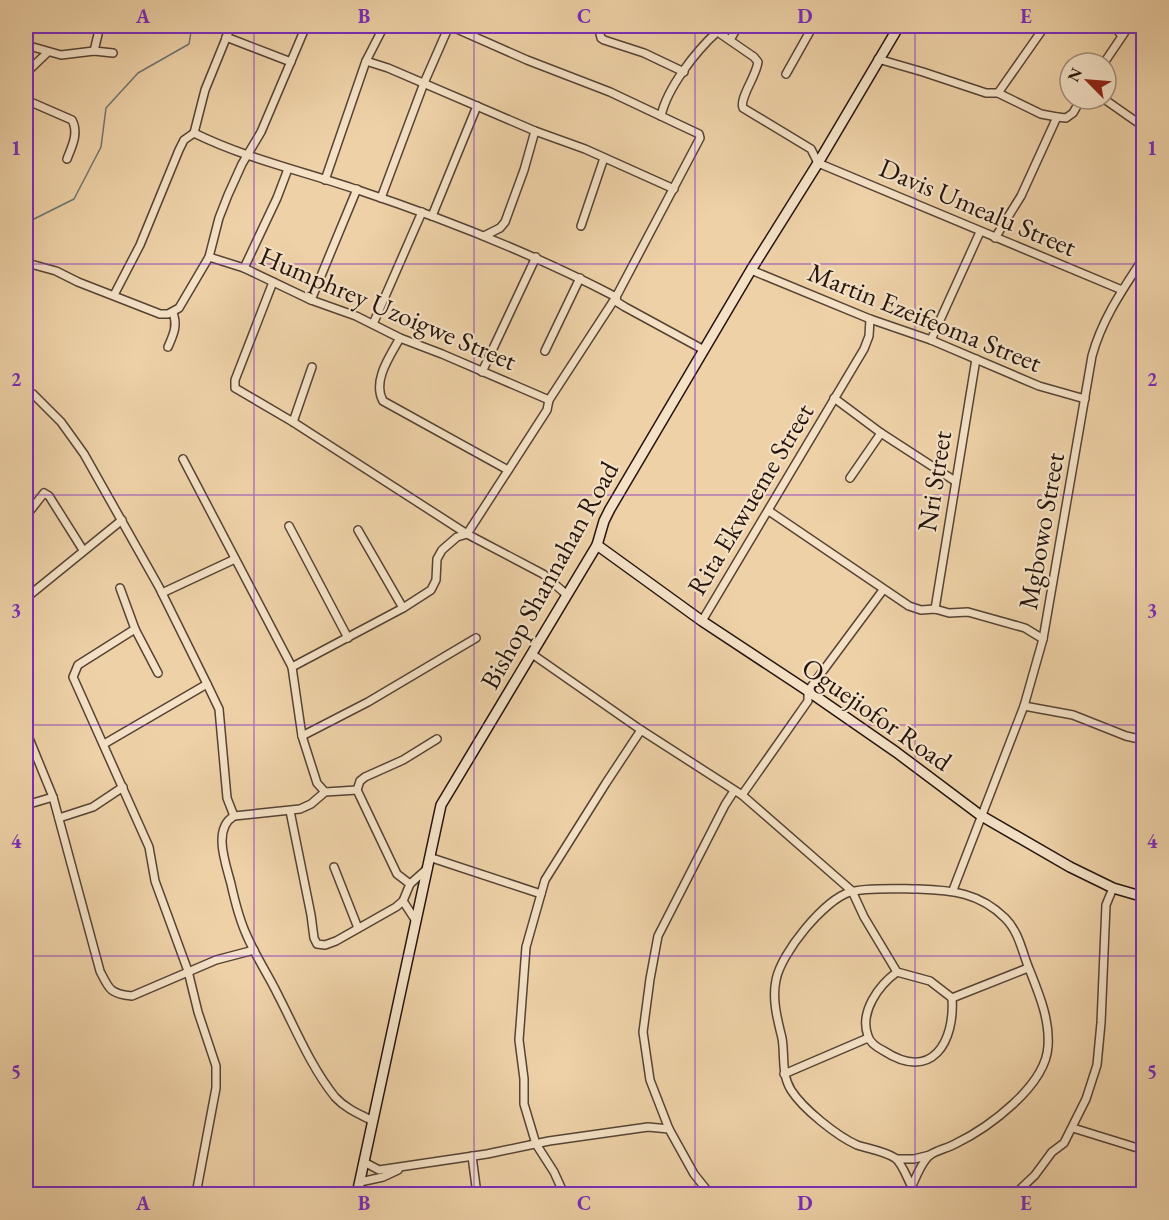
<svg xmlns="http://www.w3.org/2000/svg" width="1169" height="1220" viewBox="0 0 1169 1220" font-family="'EB Garamond',serif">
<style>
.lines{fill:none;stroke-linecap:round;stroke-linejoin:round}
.stream{stroke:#6d7570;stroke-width:1.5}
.street-casing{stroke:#564334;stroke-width:10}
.secondary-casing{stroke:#24140d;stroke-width:12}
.street{stroke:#f4e1c6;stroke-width:7}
.secondary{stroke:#f4e1c6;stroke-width:9}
.grid{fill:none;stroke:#7b2cbf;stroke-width:1.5;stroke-opacity:0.55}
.labels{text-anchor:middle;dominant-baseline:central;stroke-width:4.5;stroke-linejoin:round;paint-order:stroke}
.street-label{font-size:27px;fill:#24140d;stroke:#f4e1c6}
.neatline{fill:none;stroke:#7b2cbf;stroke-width:2}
.grid-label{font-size:20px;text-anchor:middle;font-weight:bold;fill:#7b2cbf}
</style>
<rect width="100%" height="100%" fill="#eed1a7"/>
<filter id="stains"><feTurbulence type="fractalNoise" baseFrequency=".00333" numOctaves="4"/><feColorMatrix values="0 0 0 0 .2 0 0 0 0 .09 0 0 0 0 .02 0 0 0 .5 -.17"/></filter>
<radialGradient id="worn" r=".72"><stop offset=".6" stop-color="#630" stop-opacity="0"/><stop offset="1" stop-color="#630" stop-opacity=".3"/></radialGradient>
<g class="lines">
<polyline class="stream" points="26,223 74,199 101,147 106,108 138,73 189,44 192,26"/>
<g class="street-casing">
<g id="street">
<polyline points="450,26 527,60 610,92 699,134 700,138 616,297 549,400 547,410 467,534"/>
<polyline points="598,26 601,38 604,40 644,53 684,72"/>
<path d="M709 26 754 57 758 62C756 77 739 98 743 108L811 149 818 163 1122 290"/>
<polyline points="1114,26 1122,36"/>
<polyline points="226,37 291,62"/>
<polyline points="730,40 738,26"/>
<polyline points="26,45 61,55 94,51 113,53"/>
<polyline points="94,51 100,26"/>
<polyline points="878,59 923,72 986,93 998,93 1041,114 1057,117"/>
<polyline points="366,61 388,68 535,131 585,149 674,189"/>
<polyline points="1104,63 1129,26"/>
<polyline points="26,73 48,52"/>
<polyline points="786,74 813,26"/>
<polyline points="998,93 1045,26"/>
<polyline points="1104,99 1144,127"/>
<path d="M26 100 72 120C79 133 72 146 67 159"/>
<path d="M661 116C667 88 696 51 717 32"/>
<path d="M194 133C247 159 303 171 358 190 448 220 532 253 616 297L617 302 625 307 704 350"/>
<polyline points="194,133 205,90 231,26"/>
<polyline points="325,180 366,61 384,26"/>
<polyline points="381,198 424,83 449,26"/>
<polyline points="432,216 477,106"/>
<polyline points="581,226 604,158"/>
<polyline points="484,236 500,228 505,222 524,170 535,131"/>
<polyline points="995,238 1021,196 1057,117 1066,118 1073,113 1081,99"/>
<polyline points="209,257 244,268 311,300 356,316 400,338 442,354 549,400"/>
<polyline points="27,263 56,271 78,282 160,314 168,314 179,308 209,257 219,218 228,195 242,164 261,132 306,26"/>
<polyline points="244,268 277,198 288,169"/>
<polyline points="751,270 870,319 931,340 1039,386 1085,399"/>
<polyline points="273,282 235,380 235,388 293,422 467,534 543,574 567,595"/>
<polyline points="114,295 140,245 179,150 184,140 194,133"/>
<polyline points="311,300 357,189"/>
<polyline points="373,324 422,212"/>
<path d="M400 338C390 356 372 381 383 401L508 470"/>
<polyline points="931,340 980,232"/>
<path d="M168 347C173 335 178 326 173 313"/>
<polyline points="545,351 580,278"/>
<polyline points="482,372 536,257"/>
<polyline points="26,391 33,394 61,422 84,454 159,587 207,684 219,709 227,798 234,816"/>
<polyline points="834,398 881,433 955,481"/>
<polyline points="293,422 312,367"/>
<polyline points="183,459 292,667 302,736 317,783 325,792"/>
<polyline points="850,478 881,433"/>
<polyline points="769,511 909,606 921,610 935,609 949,613 968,612 1025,628 1043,639"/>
<polyline points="26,516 44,493 49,496 83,550"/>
<polyline points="289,526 348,638"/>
<polyline points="358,530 403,608"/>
<polyline points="120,588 135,629 158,673"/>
<polyline points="162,593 235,559"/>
<polyline points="26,598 122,520"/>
<polyline points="935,609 976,359"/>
<polyline points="702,621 864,349 869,336 870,319"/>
<polyline points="135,629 78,665 73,677 149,847 155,881 188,971 198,1012 216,1066 216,1088 196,1194"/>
<polyline points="532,654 641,730 742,795 852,891 864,917 897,972 930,981 952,998 1028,968"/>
<polyline points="292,667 403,608 431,590 436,580 437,559 442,550 457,537 467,534"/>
<polyline points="1024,706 1073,715 1126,736 1144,740"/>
<path d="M26 731 53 797 100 971C109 989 110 994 132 996L216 960 254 950"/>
<polyline points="302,736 368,702 476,638"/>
<polyline points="104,744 207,684"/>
<path d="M357 790 325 792 311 804 300 809 234 816C212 829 226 864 231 884 235 902 239 919 247 936 256 957 269 976 279 997 296 1030 311 1067 335 1097 346 1109 359 1114 373 1121"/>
<polyline points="742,795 808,701 808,691 883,590"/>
<polyline points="26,805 53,797"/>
<polyline points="290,811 311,915 314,938 317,944 325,945 336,941 396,907 403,901 410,884 428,868"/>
<polyline points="59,818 93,807 123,787"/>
<polyline points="432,858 541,894"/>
<polyline points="334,867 358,928"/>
<polyline points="410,884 397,874 357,790 360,781 365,777 403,760 437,739"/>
<path d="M953 890 1024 706 1043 639 1092 356C1102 319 1123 289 1144 257"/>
<polyline points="403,901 416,921"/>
<path d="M897 972C879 985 859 1012 868 1036 870 1043 878 1048 884 1051 932 1082 955 1042 952 998"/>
<polyline points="784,1074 868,1038"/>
<polyline points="1073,1128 1144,1150"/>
<polyline points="472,1156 477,1194"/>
<polyline points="897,1159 914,1159 930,1155"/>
<polyline points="364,1162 379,1170 487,1154 549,1141 648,1127 669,1129"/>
<polyline points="360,1182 383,1177 398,1170"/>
<polyline points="564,1194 554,1172 536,1144 524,1104 524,1079 519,1040 526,947 545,880 606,783 641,730"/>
<polyline points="710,1194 694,1174 669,1129 650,1080 643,1032 650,979 658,936 725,805 734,791"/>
<path d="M909 1194C912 1185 922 1161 930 1155 937 1150 948 1148 955 1144 988 1128 1046 1086 1048 1046 1050 1020 1039 994 1030 971 1022 953 1020 933 1005 918 980 893 952 890 918 889 901 889 866 887 850 892 824 900 781 953 776 980 772 999 777 1018 782 1038 785 1055 781 1074 791 1090 803 1109 837 1136 857 1145 869 1149 884 1151 895 1158 902 1163 907 1178 911 1185"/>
<polyline points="1015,1194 1035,1175 1052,1152 1064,1143 1086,1099 1097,1065 1101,1023 1106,905 1113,888"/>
</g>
</g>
<g class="secondary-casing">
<g id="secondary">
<polyline points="597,545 702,621 808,691 896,752 980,815 1070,867 1113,888 1144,897"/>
<polyline points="357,1194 441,805 597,545 604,521 610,509 751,270 818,163 899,26"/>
</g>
</g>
<use href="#street" class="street"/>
<use href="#secondary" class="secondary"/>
</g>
<path class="grid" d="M254 26V1194M474 26V1194M695 26V1194M915 26V1194M26 264H1144M26 495H1144M26 725H1144M26 956H1144"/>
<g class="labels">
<g class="street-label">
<text transform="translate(978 207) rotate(23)">Davis Umealu Street</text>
<text transform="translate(388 308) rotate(23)">Humphrey Uzoigwe Street</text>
<text transform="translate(925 317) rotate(22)">Martin Ezeifeoma Street</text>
<text transform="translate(934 481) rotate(-81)">Nri Street</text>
<text transform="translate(750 499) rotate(-59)">Rita Ekwueme Street</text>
<text transform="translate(1041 531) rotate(-80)">Mgbowo Street</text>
<text transform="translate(549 575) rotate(-61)">Bishop Shannahan Road</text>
<text transform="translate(877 714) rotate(35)">Oguejiofor Road</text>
</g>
</g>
<rect width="1169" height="1220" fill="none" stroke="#eed1a7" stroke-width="66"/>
<g transform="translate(1088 81) rotate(295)"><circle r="28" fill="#f4e1c6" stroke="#a18f7c" stroke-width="1.5"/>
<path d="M0-4.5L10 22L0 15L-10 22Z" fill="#8f2418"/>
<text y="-9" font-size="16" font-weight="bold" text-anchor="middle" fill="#24140d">N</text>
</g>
<rect x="33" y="33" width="1103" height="1154" class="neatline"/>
<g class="grid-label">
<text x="143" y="23">A</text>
<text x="364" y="23">B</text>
<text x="584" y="23">C</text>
<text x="805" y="23">D</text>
<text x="1026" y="23">E</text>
<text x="16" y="155">1</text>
<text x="1152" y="155">1</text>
<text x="16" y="386">2</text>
<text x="1152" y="386">2</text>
<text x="16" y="617">3</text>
<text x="1152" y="617">3</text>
<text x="16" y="848">4</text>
<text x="1152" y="848">4</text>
<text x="16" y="1078">5</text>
<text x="1152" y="1078">5</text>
<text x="143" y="1210">A</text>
<text x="364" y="1210">B</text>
<text x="584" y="1210">C</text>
<text x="805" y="1210">D</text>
<text x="1026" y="1210">E</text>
</g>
<rect width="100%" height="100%" filter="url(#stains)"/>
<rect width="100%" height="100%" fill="url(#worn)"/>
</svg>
